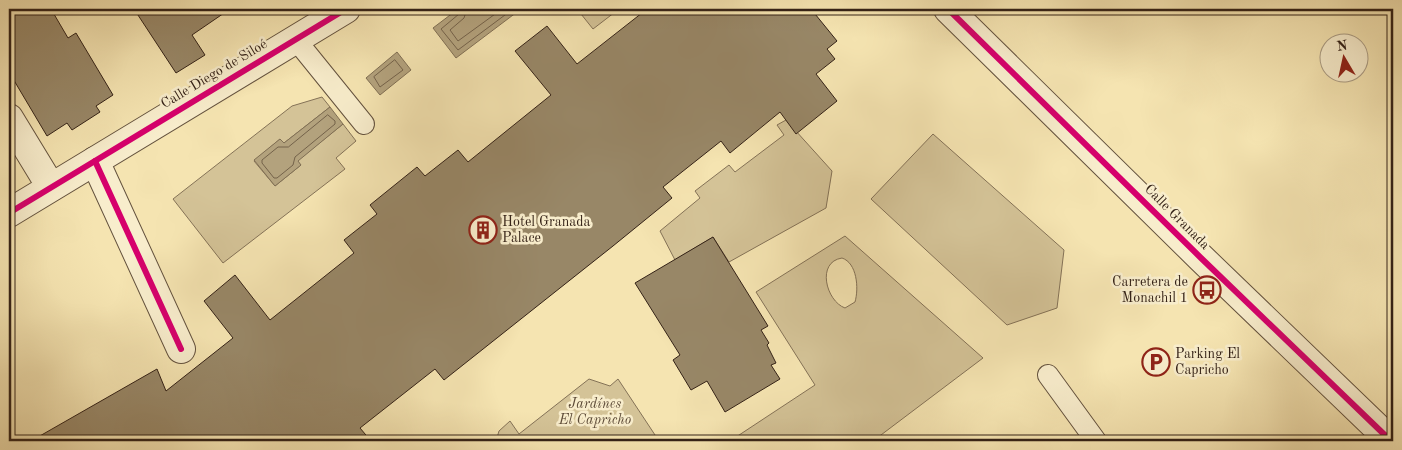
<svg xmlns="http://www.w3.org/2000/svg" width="1402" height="450" viewBox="0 0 1402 450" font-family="'Old Standard TT',serif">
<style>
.green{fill:#d4c397;stroke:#847257;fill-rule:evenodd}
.water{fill:#b3a27d;stroke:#806f54}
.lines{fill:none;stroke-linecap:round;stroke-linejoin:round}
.shore{stroke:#74624a;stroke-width:1}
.building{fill:#988767;stroke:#342217}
.service-casing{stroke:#64523e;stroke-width:22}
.minor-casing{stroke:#64523e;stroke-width:30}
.tertiary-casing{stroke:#64523e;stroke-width:30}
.service{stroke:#f8edcc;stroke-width:20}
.minor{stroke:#f8edcc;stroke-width:28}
.tertiary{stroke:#f8edcc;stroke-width:28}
.cycleway-casing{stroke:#f8edcc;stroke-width:9}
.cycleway{stroke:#d6006c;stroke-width:6}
.labels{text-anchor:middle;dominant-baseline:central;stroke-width:5;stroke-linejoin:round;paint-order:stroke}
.street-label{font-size:14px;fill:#342217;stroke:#f8edcc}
.poi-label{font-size:14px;fill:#342217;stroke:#f8edcc;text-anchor:start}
.park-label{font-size:14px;font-style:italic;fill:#5c4a37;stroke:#f8edcc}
</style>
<rect width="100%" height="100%" fill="#f5e4b1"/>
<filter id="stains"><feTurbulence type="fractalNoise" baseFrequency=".004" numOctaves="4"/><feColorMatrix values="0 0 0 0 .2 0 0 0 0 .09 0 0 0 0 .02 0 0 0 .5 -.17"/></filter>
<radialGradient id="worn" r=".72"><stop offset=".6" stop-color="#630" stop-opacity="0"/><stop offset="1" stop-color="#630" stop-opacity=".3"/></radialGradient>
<g class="green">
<polygon points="577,9 619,9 593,29"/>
<polygon points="322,97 330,107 284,143 280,139 254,161 275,186 301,165 297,161 343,124 356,141 336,158 345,169 223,263 173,199 292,106"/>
<polygon points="786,120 832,171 826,208 729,262 713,237 675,260 660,231 700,198 695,191 729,165 735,172 784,135 777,125"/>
<polygon points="933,134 1064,250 1057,308 1007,325 871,199"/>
<path d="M845 236 983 358 873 441H730L815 385 756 292ZM842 258C857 263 859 288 855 302L845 308C826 301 816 262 842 258Z"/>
<polygon points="589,379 610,386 618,379 659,441 496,441 499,431 510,421 519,434"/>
</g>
<g class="water">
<polygon points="458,9 521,9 456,58 433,28"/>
<polygon points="397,52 411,70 380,95 366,78"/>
<polygon points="330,107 343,124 298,161 301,165 275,186 254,160 280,139 284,143"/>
</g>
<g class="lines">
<g class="shore">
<polyline points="460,9 459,14 441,29 458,50 513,9"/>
<polyline points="467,9 464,18 450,30 458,41 502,9"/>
<polygon points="395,60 403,70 380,87 374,77"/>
<polygon points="328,115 335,121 335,124 295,157 293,165 277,178 274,178 262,163 262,160 278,147 288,147"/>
</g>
</g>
<g class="building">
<polygon points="9,9 51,9 68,38 76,33 113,95 96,106 100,112 72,130 67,123 47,136 9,72"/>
<polygon points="134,9 230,9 192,35 205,55 176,73"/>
<polygon points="647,9 811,9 837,41 827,49 835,59 816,74 837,101 796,134 780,112 730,153 721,141 663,187 672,198 613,246 444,380 435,369 360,428 371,441 31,441 157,369 166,391 233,338 204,301 235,275 270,320 354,253 344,240 377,214 370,205 417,167 425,176 458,150 468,162 551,95 515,51 547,26 577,64"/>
<polygon points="713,237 768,326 761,330 769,343 767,345 776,363 771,365 780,379 725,412 707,381 691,390 673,360 680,355 635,283"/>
</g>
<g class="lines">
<g class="service-casing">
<g id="service">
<polyline points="296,40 364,124"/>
<polyline points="1048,375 1096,441"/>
</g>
</g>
<g class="minor-casing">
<g id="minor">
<polyline points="9,118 51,187"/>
<polyline points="95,161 181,349"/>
<polyline points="9,213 346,9"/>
</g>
</g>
<g class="tertiary-casing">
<polyline id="tertiary" points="948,9 1201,258 1391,441"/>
</g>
<use href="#service" class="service"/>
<use href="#minor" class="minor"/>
<use href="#tertiary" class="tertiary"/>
<g class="cycleway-casing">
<g id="cycleway">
<polyline points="948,9 1201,258 1391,441"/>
<polyline points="95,161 181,349"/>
<polyline points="9,213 346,9"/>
</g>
</g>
<use href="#cycleway" class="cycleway"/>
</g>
<defs>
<g id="building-ring" transform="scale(1.4375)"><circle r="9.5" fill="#f8edcc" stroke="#8f2418" stroke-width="1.5"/><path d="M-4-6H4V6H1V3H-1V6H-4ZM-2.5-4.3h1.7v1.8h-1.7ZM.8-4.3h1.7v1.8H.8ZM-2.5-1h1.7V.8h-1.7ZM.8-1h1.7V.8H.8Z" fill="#8f2418"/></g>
<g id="bus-ring" transform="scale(1.4375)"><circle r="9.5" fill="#f8edcc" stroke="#8f2418" stroke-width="1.5"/><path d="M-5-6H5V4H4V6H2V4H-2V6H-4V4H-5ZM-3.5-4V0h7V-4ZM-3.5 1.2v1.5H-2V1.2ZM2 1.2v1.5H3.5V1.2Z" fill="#8f2418"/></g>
<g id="parking-ring" transform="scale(1.4375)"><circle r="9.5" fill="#f8edcc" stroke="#8f2418" stroke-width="1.5"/><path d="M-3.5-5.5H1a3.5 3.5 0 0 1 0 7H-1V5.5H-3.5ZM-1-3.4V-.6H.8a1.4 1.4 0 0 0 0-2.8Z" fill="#8f2418"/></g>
</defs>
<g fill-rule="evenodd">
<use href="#building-ring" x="483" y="230"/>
<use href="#bus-ring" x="1207" y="290"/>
<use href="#parking-ring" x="1156" y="362"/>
</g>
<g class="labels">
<g class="street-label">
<text transform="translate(214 74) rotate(-31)">Calle Diego de Siloé</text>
<text transform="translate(1177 217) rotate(45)">Calle Granada</text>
</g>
<g class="poi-label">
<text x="502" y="222">Hotel Granada<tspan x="502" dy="16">Palace</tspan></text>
<text x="1188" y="282" text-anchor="end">Carretera de<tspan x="1188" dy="16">Monachil 1</tspan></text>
<text x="1175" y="354">Parking El<tspan x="1175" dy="16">Capricho</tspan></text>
</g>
<g class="park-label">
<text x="595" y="404">Jardínes<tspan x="595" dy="16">El Capricho</tspan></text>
</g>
</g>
<rect width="1402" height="450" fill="none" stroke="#f5e4b1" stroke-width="30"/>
<rect x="10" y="10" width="1382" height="430" fill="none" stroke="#342217" stroke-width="2.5"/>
<rect x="15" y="15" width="1372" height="420" fill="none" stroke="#342217"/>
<g transform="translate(1344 58) rotate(351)"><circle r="24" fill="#f8edcc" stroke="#aa9c84"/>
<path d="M0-4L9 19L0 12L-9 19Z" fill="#8f2418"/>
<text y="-8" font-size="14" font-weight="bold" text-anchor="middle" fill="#342217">N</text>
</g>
<rect width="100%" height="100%" filter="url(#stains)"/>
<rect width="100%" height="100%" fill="url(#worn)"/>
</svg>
